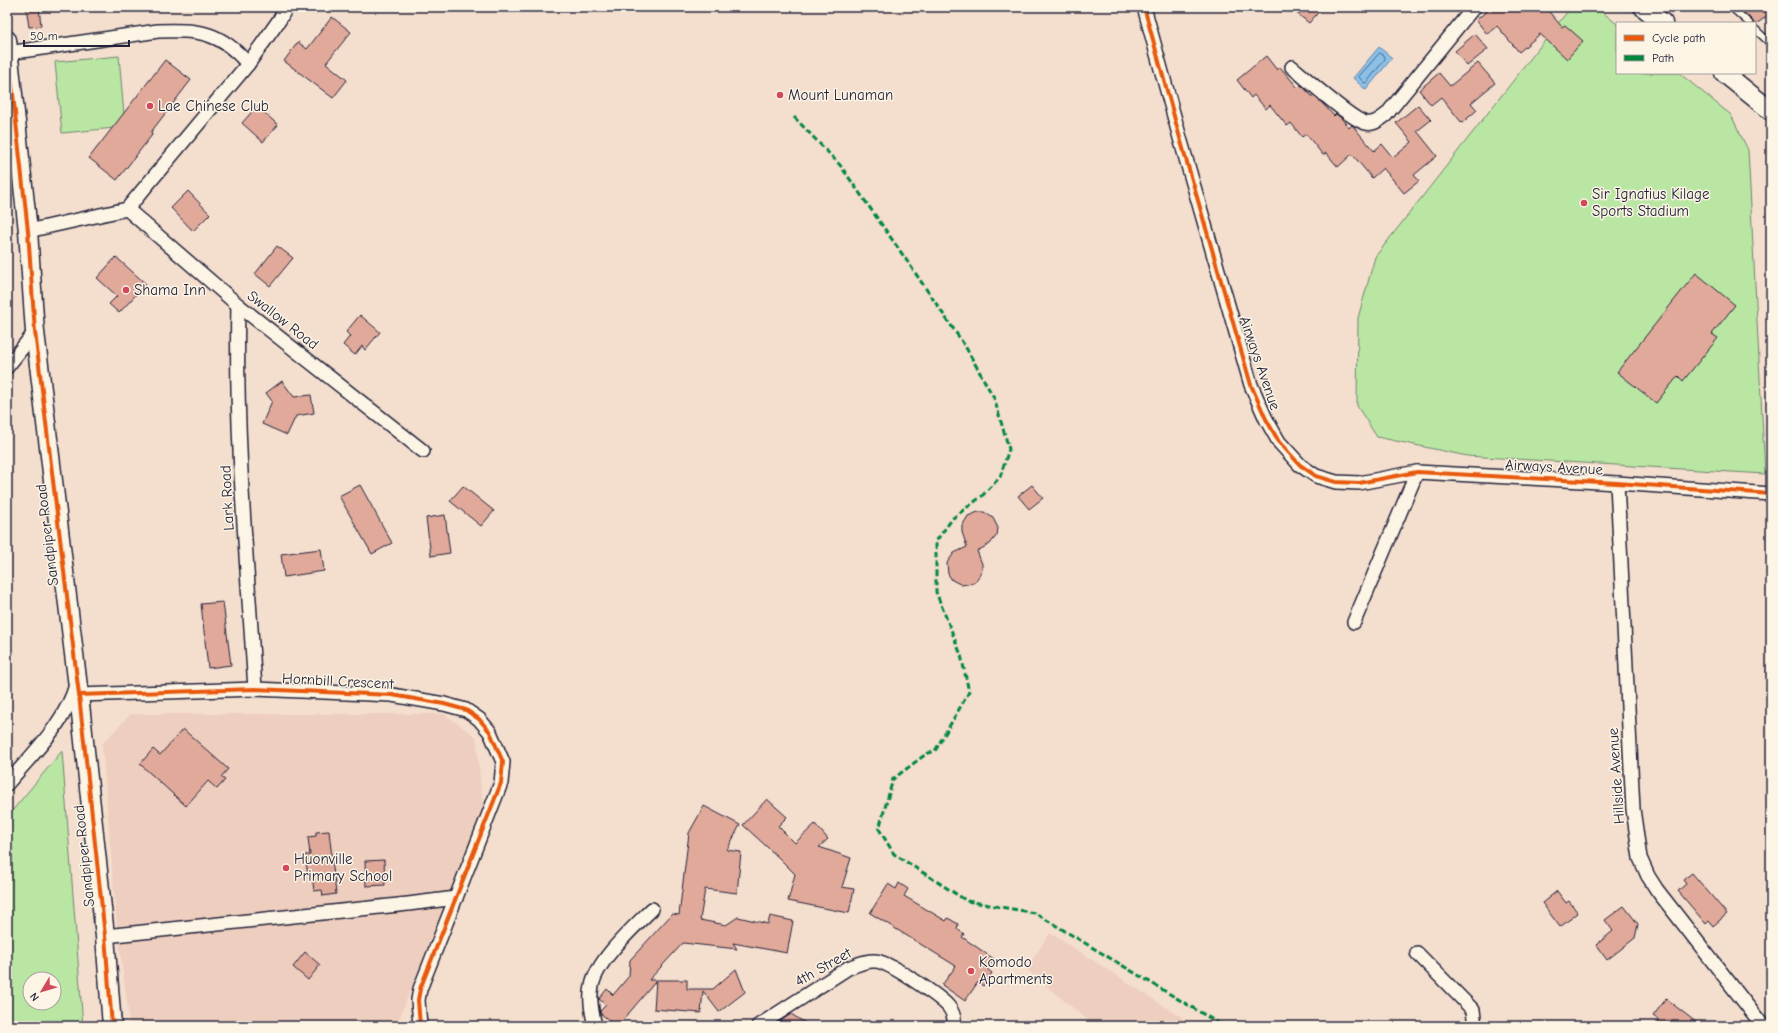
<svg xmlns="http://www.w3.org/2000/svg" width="1778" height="1033" viewBox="0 0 1778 1033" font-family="'Comic Neue',sans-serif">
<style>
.built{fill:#eecebe}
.green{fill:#bae6a3;stroke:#6e846f;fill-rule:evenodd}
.water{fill:#8bc1e9;stroke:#6181a3}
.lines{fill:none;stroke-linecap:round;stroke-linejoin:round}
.shore{stroke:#4c6281;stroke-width:1}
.building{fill:#e1a99a;stroke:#22223b}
.lane-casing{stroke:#22223b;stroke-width:9}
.street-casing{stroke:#22223b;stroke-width:16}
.secondary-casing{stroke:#22223b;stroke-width:21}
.lane{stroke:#fcf5e5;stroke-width:6}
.street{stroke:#fcf5e5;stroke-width:13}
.secondary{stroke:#fcf5e5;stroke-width:18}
.quiet{stroke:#00873e;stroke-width:3;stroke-dasharray:6 3;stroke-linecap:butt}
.cycleway-casing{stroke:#fcf5e5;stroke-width:6}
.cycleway{stroke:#e8590c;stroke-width:4}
.poi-dot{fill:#d1495b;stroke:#fcf5e5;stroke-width:1.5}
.labels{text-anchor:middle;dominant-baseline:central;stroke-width:3;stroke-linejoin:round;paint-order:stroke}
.poi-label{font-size:15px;fill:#22223b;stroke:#fcf5e5;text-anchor:start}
.street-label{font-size:15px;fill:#22223b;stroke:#fcf5e5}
</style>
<rect width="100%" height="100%" fill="#f4dece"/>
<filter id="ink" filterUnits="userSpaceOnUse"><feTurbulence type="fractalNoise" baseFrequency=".025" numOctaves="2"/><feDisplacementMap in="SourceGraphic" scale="8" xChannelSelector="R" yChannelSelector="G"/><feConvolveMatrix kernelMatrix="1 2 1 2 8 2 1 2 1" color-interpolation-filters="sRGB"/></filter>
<g filter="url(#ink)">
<g class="built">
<polygon points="131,714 444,714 476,737 483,809 396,1026 130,1026 117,926 102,744"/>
<polygon points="1050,933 1195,1026 1095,1026 1026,969"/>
</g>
<g class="green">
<polygon points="1571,7 1596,7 1617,24 1617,73 1679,73 1731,115 1748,150 1765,474 1467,456 1377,437 1357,406 1358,318 1375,257"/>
<polygon points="119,56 125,127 62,133 55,62"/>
<path d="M62 751 83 1026H7V817ZM30 979H54V1003H30Z"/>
</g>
<polygon class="water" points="1379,47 1392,58 1366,90 1353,78"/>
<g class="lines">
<polygon class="shore" points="1380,53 1385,57 1385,59 1367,82 1364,83 1359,77"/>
</g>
<g class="building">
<polygon points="26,7 39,7 41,26 29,27"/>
<polygon points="1289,7 1323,7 1309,23"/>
<polygon points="1492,7 1545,7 1562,27 1565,25 1583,41 1567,59 1540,34 1519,52 1497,26 1487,34 1476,20"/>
<polygon points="1738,7 1771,7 1771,13 1755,25 1752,20"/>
<polygon points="332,17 351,32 326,63 347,80 333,98 284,61 298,42 307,49"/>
<polygon points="1475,34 1488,49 1467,66 1455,51"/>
<polygon points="1266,56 1277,70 1280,67 1298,88 1301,85 1314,98 1315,97 1324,105 1334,116 1336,114 1341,118 1349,128 1352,125 1353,126 1374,151 1382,144 1393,158 1412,142 1396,123 1418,105 1431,120 1417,131 1437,156 1414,175 1419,181 1404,193 1383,168 1372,178 1352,154 1338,167 1326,153 1323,155 1306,134 1302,137 1291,123 1287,126 1270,105 1266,109 1254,95 1251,98 1237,80"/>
<polygon points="165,60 191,80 151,132 152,135 117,180 89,158"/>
<polygon points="1478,63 1495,83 1471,103 1477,110 1462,123 1441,97 1431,105 1419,90 1439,73 1450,86"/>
<polygon points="257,106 278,125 263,142 242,123"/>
<polygon points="188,191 210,214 193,231 171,208"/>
<polygon points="277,246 293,258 270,286 255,274"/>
<polygon points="116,257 146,284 119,313 109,304 117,296 97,278"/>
<polygon points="1696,273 1735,305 1712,334 1718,338 1683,381 1678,376 1656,403 1617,372"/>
<polygon points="360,315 380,332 365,350 362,346 355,355 343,345 350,336 346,332"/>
<polygon points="282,381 294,397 311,395 314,413 296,416 287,435 262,424 272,401 266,393"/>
<polygon points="360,485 392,543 372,554 339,496"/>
<polygon points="1032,485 1043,498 1029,509 1018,496"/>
<polygon points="463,486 494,511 481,526 450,501"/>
<polygon points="978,512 984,512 993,518 998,528 997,535 990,544 977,551 982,564 982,570 977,580 973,583 962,585 952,580 948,574 947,563 954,553 967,547 962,532 962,526 968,516"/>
<polygon points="445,515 450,553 431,556 426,518"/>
<polygon points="321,549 324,571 284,577 281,554"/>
<polygon points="223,602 231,665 208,668 201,604"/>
<polygon points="183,729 228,769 221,777 225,780 217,789 208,781 186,806 140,764 153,749 160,755"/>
<polygon points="767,799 787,817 778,826 795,843 815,824 828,839 819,847 851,858 842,887 854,889 849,913 788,901 795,874 777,856 778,857 743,825"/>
<polygon points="704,806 740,825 727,850 741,852 737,893 705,889 700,920 726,925 738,917 768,924 770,916 793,921 787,953 733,943 737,949 683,943 649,980 687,980 687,989 713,989 736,969 745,992 719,1012 703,991 701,1013 654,1009 656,981 618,1026 616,1026 600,1013 600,1011 606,1005 599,999 607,989 613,995 629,976 630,960 672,914 679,915 689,833"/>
<polygon points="329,831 336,894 323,896 322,890 314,891 312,875 308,876 305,855 310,855 308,837 316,836 316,832"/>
<polygon points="384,860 385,885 366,886 365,861"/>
<polygon points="1692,873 1727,914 1713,926 1709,921 1706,924 1678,891 1686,884 1683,880"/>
<polygon points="899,883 908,889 904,896 946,921 948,918 958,924 957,929 964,934 962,937 994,959 987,969 992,973 983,986 978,982 965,1001 942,985 956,966 870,913 888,884 896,889"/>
<polygon points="1557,891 1566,903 1569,901 1578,913 1560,927 1542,903"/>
<polygon points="1624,906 1638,924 1635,938 1607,960 1596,945 1613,931 1605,920"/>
<polygon points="305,952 320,965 308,980 293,967"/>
<polygon points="1666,999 1701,1026 1654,1026 1659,1020 1653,1016"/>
<polygon points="791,1014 810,1026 773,1026"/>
</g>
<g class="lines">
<g class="lane-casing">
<g id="lane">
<polyline points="1731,7 1749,23"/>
<polyline points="1755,29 1771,44"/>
</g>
</g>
<g class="street-casing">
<g id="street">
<polyline points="1144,7 1180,138 1251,385 1266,419 1279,442 1300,465 1316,476 1336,482 1359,483 1417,472 1617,483 1771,494"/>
<path d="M8 53 158 31C199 30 220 31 248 64"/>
<path d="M1292 67C1307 79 1351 120 1366 123 1374 125 1380 119 1386 115L1474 7"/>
<polyline points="127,209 238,305 423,451"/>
<polyline points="28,231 127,209 248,64 280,19 286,7"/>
<path d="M238 305C235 433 247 562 255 689"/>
<polyline points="7,367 35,332"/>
<polyline points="1617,483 1633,809 1640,858 1648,876 1657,890 1763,1026"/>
<polyline points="1354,622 1417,472"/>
<polyline points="79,695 255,689 392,695 444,704 466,710 479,719 490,732 503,762 501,783 420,989 418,1000 420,1026"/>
<path d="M7 784C32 754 65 724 76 685"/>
<polyline points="105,936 408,904 456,898"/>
<polyline points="1417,953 1473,1010 1475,1026"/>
<path d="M595 1026C592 1013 589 999 592 986 597 960 633 928 652 909"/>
<path d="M758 1026 848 968C857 965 865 960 875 961 888 961 939 996 948 1006 953 1012 955 1019 954 1026"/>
</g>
</g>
<g class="secondary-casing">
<g id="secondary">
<polyline points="1643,7 1663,23"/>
<polyline points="7,40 28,231 35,332 79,695 105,936 112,1026"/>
<polyline points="1724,73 1771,111"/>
</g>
</g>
<use href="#lane" class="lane"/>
<use href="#street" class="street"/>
<use href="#secondary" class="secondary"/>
<polyline class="quiet" points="794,117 840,165 905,258 965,346 994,398 1009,449 1000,477 982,496 953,518 936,541 936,592 961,655 969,692 935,751 926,754 893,779 879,829 894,854 967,901 1035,913 1223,1026"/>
<g class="cycleway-casing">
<g id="cycleway">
<polyline points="1144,7 1180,138 1251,385 1266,419 1279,442 1300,465 1316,476 1336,482 1359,483 1417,472 1617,483 1771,494"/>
<polyline points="7,40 28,231 35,332 79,695 105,936 112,1026"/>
<polyline points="79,695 255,689 392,695 444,704 466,710 479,719 490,732 503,762 501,783 420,989 418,1000 420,1026"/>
</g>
</g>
<use href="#cycleway" class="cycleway"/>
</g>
</g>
<g class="poi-dot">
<circle cx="780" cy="95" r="4"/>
<circle cx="150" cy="106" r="4"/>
<circle cx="1584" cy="203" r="4"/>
<circle cx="126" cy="290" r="4"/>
<circle cx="286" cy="868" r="4"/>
<circle cx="971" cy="971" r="4"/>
</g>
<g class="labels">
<g class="poi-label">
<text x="788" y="95">Mount Lunaman</text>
<text x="158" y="106">Lae Chinese Club</text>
<text x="1592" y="194">Sir Ignatius Kilage<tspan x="1592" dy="17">Sports Stadium</tspan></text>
<text x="134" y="290">Shama Inn</text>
<text x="294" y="859">Huonville<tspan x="294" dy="17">Primary School</tspan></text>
<text x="979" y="962">Komodo<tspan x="979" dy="17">Apartments</tspan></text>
</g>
<g class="street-label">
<text transform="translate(283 320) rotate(38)">Swallow Road</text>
<text transform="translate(1260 363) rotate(71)">Airways Avenue</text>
<text transform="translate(1554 467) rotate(3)">Airways Avenue</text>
<text transform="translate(227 498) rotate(-93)">Lark Road</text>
<text transform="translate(47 535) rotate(-97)">Sandpiper Road</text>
<text transform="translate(338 681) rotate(3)">Hornbill Crescent</text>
<text transform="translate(1616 776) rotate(-94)">Hillside Avenue</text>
<text transform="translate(84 856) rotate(-96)">Sandpiper Road</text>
<text transform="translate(823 967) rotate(-30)">4th Street</text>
</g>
</g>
<rect width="1778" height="1033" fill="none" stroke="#fcf5e5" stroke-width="24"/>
<rect x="12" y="12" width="1754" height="1009" fill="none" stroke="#22223b" stroke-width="1.5" filter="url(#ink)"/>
<rect x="1616" y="22" width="140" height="52" fill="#fcf5e5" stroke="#a5a1a1"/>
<rect x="1624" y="35" width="20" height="6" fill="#e8590c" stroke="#a5a1a1"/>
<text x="1652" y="42" font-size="12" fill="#22223b">Cycle path</text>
<rect x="1624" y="55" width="20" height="6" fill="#00873e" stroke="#a5a1a1"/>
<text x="1652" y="62" font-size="12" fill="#22223b">Path</text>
<g transform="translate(42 991) rotate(232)"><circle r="19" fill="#fcf5e5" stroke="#a5a1a1"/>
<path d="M0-3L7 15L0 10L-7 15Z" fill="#d1495b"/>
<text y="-6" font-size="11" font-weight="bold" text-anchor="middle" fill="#22223b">N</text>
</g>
<path d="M24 40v6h105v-6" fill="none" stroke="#22223b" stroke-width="2"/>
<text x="30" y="40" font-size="12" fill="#22223b" stroke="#fcf5e5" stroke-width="3" paint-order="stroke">50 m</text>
</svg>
